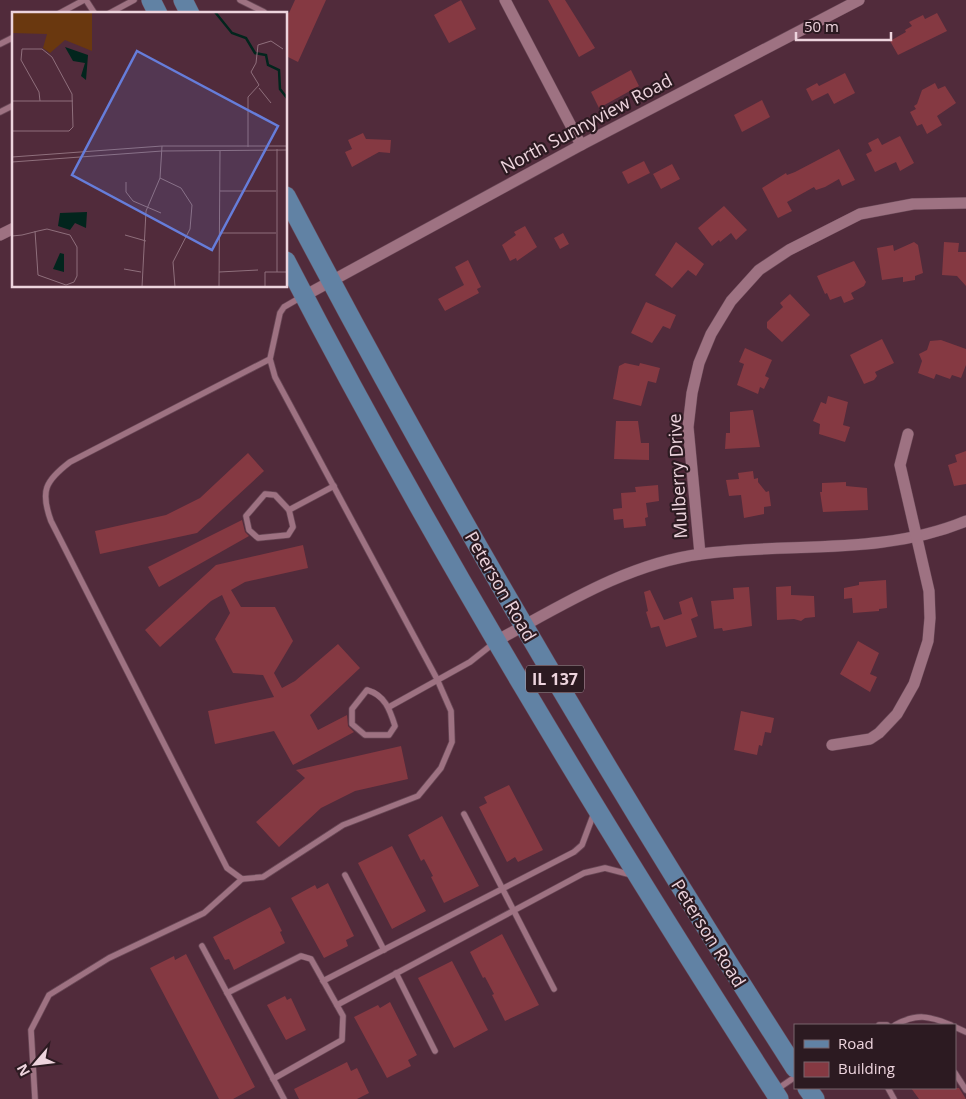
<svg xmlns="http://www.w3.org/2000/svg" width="966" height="1099" viewBox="0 0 966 1099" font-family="'Open Sans',sans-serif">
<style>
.building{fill:#853942}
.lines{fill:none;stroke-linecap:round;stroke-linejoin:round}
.lane-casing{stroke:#694856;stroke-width:7}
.street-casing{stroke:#694856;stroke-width:12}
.primary-casing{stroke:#694856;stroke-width:20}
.lane{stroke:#9e7282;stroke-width:5.5}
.street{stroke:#9e7282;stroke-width:11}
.primary{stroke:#6182a4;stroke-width:19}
.labels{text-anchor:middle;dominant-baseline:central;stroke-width:4.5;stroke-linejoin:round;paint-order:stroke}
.shield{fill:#2c1a21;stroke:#b39ca5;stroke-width:1}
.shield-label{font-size:16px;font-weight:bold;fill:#edd4dd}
.street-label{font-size:18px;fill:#edd4dd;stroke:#2c1a21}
.inset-river{fill:none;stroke:#02251d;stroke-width:2.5}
.inset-road{fill:none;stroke:#8f6f7c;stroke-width:1}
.view{fill:#667dda;fill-opacity:0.15;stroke:#667dda;stroke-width:2.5}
.inset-edge{fill:none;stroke:#edd4dd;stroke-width:2.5}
</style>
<rect width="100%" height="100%" fill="#512b3b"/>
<g class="building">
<polygon points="295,0 326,0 298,62 286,56 286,11 289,13"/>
<polygon points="461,0 476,29 449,43 434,15"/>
<polygon points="548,0 565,0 595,48 579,57"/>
<polygon points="937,13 947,31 898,55 890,41 906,32 905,30 912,26 909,22 923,15 925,19"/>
<polygon points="631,70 639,86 599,108 591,92"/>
<polygon points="845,73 855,93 834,104 828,93 812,101 806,89 817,83 819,86"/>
<polygon points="935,83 938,89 945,86 956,103 937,116 942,125 927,134 922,124 917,126 910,112 916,109 914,106 917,104 922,90"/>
<polygon points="762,100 770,117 742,132 734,115"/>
<polygon points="363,133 366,139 391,140 390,153 379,152 352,167 345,152 352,149 348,140"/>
<polygon points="900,136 914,163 900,171 896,162 875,172 866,154 872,151 868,143 878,138 882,145"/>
<polygon points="839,149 855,180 842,186 839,179 825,187 816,190 814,187 787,202 792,211 778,218 762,188 786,173 787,175 795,172"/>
<polygon points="644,161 650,173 628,184 622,172"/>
<polygon points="672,164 680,179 661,189 653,174"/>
<polygon points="724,206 747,230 736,240 731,233 720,242 719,240 712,246 698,228"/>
<polygon points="525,226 537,247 517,261 516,258 510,261 502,245 516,235 514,232"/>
<polygon points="563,233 569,244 560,249 554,238"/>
<polygon points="676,242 704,264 696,276 688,270 672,288 655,275"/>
<polygon points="914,242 918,245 923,273 915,276 915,280 903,282 903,277 882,280 877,248 893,245 894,251"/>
<polygon points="944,242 959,243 958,252 966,252 966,286 957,276 942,275"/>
<polygon points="468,260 481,287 477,289 479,293 445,311 438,299 464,285 455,267"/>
<polygon points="854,261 866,282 864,286 851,293 854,299 844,303 841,296 830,300 827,293 825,294 817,276"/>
<polygon points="790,294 810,315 782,342 767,328 767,322 783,307 780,303"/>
<polygon points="646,302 676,315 670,329 663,326 652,343 631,333"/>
<polygon points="882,339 894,363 875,372 877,376 874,380 864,384 850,355"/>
<polygon points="941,340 966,349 966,365 961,378 952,375 950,379 936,374 934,379 918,373 922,361 919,354 927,350 930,341"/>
<polygon points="745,348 772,360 765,376 769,378 764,389 760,387 758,394 737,385 744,364 739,362"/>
<polygon points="625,363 639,366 640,363 660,368 656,383 648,381 641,406 613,399 619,366"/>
<polygon points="828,396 848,402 843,425 850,427 845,442 819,434 820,424 813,421 821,402 826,404"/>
<polygon points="753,410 760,447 725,449 726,433 730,433 730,412"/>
<polygon points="616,421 638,421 641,443 649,443 649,460 614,459"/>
<polygon points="966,451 966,484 954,486 948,465 957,462 955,455"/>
<polygon points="248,453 264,471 197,533 100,554 95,531 166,515 200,498"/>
<polygon points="753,471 754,479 758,478 758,482 766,492 769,491 771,506 764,507 764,514 744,518 741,495 729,496 726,480 739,479 738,473"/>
<polygon points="846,482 846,486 867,488 868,510 823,512 820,492 822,492 822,483"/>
<polygon points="658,485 659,501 646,503 648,517 645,518 646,526 624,528 623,519 614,520 613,509 622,508 621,493 636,492 635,487"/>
<polygon points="242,520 245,532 249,536 159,587 148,567"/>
<polygon points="303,545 308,568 245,582 231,590 241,607 275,607 293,641 274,673 282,688 295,681 338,644 360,668 310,715 318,730 347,715 348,726 354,732 293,765 274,731 215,744 208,711 274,697 263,675 233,673 215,639 230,613 222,595 211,601 160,647 145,630 216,565"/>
<polygon points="886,580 887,608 879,609 879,611 853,613 852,598 844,599 844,588 859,585 859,582"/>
<polygon points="791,586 791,595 814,596 815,617 805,618 801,621 794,619 777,620 776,587"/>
<polygon points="749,587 752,626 723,631 722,628 714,629 711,601 734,599 733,588"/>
<polygon points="650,590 664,620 682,614 679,602 692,597 698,616 691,619 697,637 666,647 659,626 651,628 646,612 648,611 644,592"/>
<polygon points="858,641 879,653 870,674 877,677 870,692 840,674"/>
<polygon points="741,711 774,718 771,733 765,732 762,746 759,745 757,755 734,750"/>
<polygon points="401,746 408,779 355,791 321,808 279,847 256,822 305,778 296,770"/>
<polygon points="509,785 543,850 518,862 515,857 507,862 479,807 487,803 484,797"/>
<polygon points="442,816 479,886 444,903 431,877 433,876 424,859 421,861 408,835"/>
<polygon points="392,846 426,911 392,929 358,863"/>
<polygon points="328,883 354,936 346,940 348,946 324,958 291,898 315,885 317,889"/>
<polygon points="270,907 282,931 280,932 285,943 234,970 229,959 225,960 213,937"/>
<polygon points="502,934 539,1005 505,1021 492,995 494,994 485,977 483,978 470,952"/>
<polygon points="186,954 255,1087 233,1099 219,1099 150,968 174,956 175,960"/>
<polygon points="452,961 488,1030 454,1048 418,978"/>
<polygon points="285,996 287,1000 291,998 306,1030 286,1040 267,1005"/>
<polygon points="390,1002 417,1055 408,1060 411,1066 387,1078 354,1017 378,1005 380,1008"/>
<polygon points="347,1062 351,1071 357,1068 369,1093 357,1099 299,1099 294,1089"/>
<polygon points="911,1088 959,1088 966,1099 919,1099"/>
</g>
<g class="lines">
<g class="lane-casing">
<g id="lane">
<polyline points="86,0 95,14"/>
<polyline points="240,0 264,12"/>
<polyline points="58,14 84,0"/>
<polyline points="108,14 134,0"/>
<polyline points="0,44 14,37"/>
<polyline points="0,112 14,105"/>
<path d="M270 359 70 462C45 481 40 491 51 521L227 868 242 879 263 877 343 825 418 796 441 768 452 742 451 711 437 679 275 377 270 359 280 313 284 307 303 296"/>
<polygon points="265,494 275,495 289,510 293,527 288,535 258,538 249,530 246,516"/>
<polyline points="289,510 334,486"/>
<path d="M367 690C385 695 390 710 395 726L389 735H365L352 724V709Z"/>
<polyline points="389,707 470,662 494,643"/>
<polyline points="464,814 554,989"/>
<polyline points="345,875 384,950"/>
<polyline points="202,946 284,1099"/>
<polyline points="396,973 435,1051"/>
<polyline points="323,981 574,852 582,845 594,813"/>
<polyline points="227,993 301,956 311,959 343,1016 342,1040 273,1079"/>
<polyline points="337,1005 584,873 605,868 632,875"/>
<polyline points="879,1025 887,1025"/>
<path d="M895 1025C917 1013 929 1016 951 1025"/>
<polyline points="955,1027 966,1032"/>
<polyline points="955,1073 966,1090"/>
<polyline points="888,1088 894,1099"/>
<polyline points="776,1090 795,1077"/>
<polyline points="35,1099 31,1030 49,995 109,958 204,913 242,879"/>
</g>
</g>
<g class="street-casing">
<g id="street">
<polyline points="505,0 581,145"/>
<polyline points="0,235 14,228"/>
<polyline points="304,296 581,145 859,0"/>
<polyline points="700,554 688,427 692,393 699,363 711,334 731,301 759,270 789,250 860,214 913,204 966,203"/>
<path d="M496 641C561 606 626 564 701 554 789 542 882 556 966 521"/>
<polyline points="832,745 870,739 879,733 897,714 914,684 928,641 930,618 929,591 900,465 908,434"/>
</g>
</g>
<g class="primary-casing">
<g id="primary">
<polyline points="151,0 158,14"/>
<polyline points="183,0 190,14"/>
<path d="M286 196C442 494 613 785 795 1068"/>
<path d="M286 261C435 549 604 827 779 1099"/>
<polyline points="807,1088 815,1099"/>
</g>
</g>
<use href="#lane" class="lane"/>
<use href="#street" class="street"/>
<use href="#primary" class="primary"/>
</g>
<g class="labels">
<rect class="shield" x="526" y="665.5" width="58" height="27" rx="4"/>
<g class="shield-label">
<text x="555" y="679">IL 137</text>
</g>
<g class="street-label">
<text transform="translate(586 123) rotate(-28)">North Sunnyview Road</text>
<text transform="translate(677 476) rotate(-93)">Mulberry Drive</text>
<text transform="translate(501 586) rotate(60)">Peterson Road</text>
<text transform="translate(709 933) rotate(58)">Peterson Road</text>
</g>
</g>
<g transform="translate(12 12)">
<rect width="275" height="275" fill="#512b3b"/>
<path d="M0 0H80V39L53 28 38 41 31 36 35 22 0 21Z" fill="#6a380f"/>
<path d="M53 35 76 43 74 68 69 64 73 51 61 49ZM75 200 74 216 63 211 58 218 46 214 48 201ZM48 241 52 242V260L41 257Z" fill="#02251d"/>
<path class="inset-river" d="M203 0 220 21 234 26 243 41 254 43 256 53 267 58 268 77 275 86"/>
<path class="inset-road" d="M247 76 259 91M0 89H61M0 119H57L61 115 60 82 40 45 30 37H10L9 48 27 80 28 89M236 135V85L247 73 239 60 244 51 246 33 259 29 271 37M0 145 150 134H275M0 150 150 139 275 138M148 166 169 176 180 193 178 217 161 250 163 275M114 170V180L121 189 149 201M208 179H264M208 221H264M113 223 134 229M0 224 10 223 26 219 35 217 58 223 65 235V264L62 270 54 273 26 263 23 219M112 257 129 260M207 260 246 258M265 260V137M130 275 134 199 148 166 150 134M207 275 208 139M253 275V260H275"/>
<path class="view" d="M125 39 266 114 200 238 60 163Z"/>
<rect width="275" height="275" class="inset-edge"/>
</g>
<rect x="794" y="1024" width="162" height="65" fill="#2c1a21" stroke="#79646c"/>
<rect x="804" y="1040" width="25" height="8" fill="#6182a4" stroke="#79646c"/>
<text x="838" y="1049" font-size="15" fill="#edd4dd">Road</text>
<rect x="804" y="1062" width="25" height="15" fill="#853942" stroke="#79646c"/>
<text x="838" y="1074" font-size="15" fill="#edd4dd">Building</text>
<g transform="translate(35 1064) rotate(242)" stroke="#2c1a21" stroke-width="4" paint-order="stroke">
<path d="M0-4L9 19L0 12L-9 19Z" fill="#edd4dd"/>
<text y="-8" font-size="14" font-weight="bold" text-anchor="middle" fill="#edd4dd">N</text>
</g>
<path d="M796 32v8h95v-8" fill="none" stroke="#edd4dd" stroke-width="2.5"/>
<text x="804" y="32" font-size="15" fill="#edd4dd" stroke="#2c1a21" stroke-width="4" paint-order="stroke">50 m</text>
</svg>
